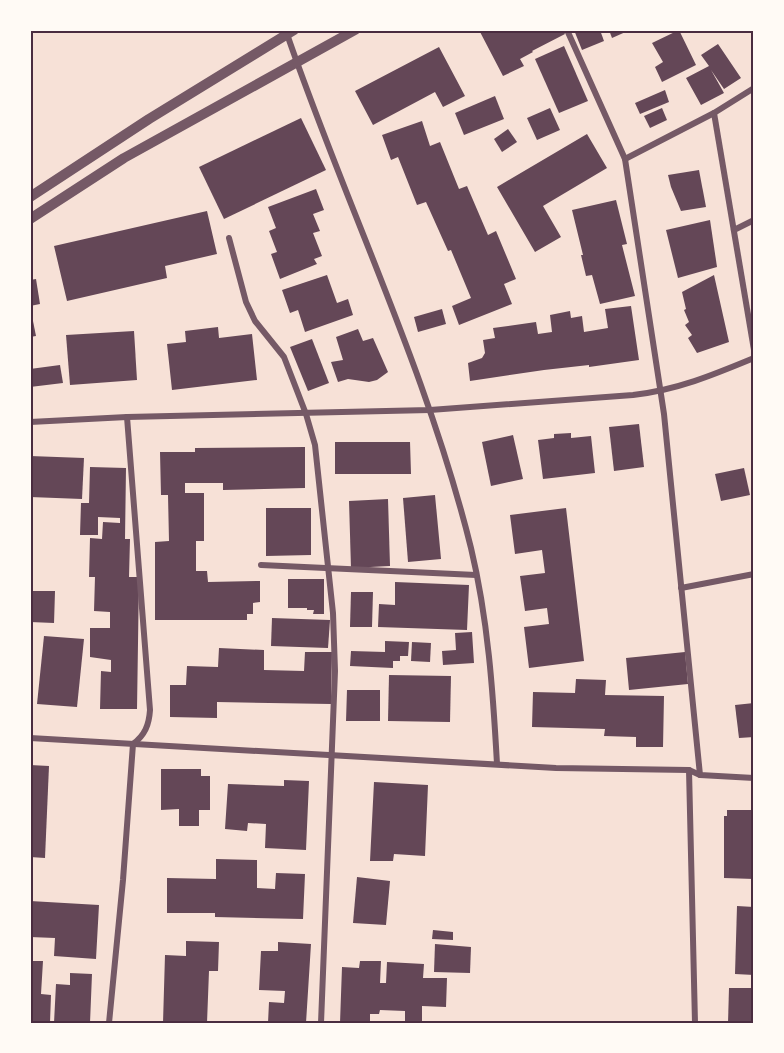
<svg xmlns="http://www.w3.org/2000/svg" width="784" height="1053" viewBox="0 0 784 1053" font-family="'Nunito Sans',sans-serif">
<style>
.building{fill:#644757}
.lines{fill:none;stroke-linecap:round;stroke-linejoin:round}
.minor{stroke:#755966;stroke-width:6}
.tertiary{stroke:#755966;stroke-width:10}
.neatline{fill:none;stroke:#4a2c40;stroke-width:2}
</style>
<rect width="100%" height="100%" fill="#f7e1d7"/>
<g class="building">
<polygon points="479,30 563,30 565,34 532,51 533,52 520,59 524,66 503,76"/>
<polygon points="574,30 600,30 604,41 582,50"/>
<polygon points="609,30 630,30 612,38"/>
<polygon points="679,30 696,65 662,82 655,67 663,62 652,43"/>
<polygon points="718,44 741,78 724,89 711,70 724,93 701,105 686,78 709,66 701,55"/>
<polygon points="564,46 588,101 559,113 535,59"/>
<polygon points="439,47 465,96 443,107 435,92 373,125 355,91"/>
<polygon points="665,90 669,102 640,114 635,103"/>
<polygon points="495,96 504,119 464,135 455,113"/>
<polygon points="550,108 560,130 537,140 527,118"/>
<polygon points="662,108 667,120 650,128 644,116"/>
<polygon points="301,118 326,170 224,219 199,167"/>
<polygon points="422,121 430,146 440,142 459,189 467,186 488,235 496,231 516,279 504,284 512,304 459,325 452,306 471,298 451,250 448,251 426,202 417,205 398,157 391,160 382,135"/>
<polygon points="508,129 517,142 502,152 494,139"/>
<polygon points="587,134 607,168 543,206 561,237 535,252 497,187"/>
<polygon points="699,170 706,207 681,211 671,187 668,175"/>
<polygon points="316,189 324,210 313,214 320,231 313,233 322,256 314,259 317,264 280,279 271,254 277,252 269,231 276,228 268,207"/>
<polygon points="616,200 627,244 622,245 635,296 600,304 592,275 586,276 581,255 583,255 572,210"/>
<polygon points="207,211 217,254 165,266 167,278 67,301 54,246"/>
<polygon points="710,220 717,267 678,278 666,230"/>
<polygon points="327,275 337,303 348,299 353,315 305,332 298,310 290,313 282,290"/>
<polygon points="714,275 729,342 697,353 688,338 692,335 685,325 689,322 684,310 686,309 682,292"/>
<polygon points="36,279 40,304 30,306 30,280"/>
<polygon points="30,306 36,336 30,337"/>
<polygon points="631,306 639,360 589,367 589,365 544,370 470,381 468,363 482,358 485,353 483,340 495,338 493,328 536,322 538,334 552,332 550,315 570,311 571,318 582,316 584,332 608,328 605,309"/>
<polygon points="442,309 446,324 418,332 414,317"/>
<polygon points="218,327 219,338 252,334 257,380 172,390 167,344 186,342 185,331"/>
<polygon points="358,329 363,341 373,338 388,372 377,380 369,382 348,379 338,382 331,362 343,360 336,337"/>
<polygon points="134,331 137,380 70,385 66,335"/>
<polygon points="312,339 329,383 308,391 290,347"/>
<polygon points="60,365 63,383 30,387 30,369"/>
<polygon points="639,424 644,467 614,471 609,427"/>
<polygon points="571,433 571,438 591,436 595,473 543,479 538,440 554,438 554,434"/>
<polygon points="513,435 523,479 491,486 482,442"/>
<polygon points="335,442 410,442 411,474 335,474"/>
<polygon points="305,447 305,488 223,490 223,483 185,483 185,493 204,493 204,541 196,541 196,571 207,571 208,582 260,581 260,602 253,603 253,614 247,614 247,620 155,620 155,542 169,541 168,495 161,495 160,452 195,452 195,448"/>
<polygon points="30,456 84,458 82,499 30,497"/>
<polygon points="90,467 126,468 125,539 130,539 129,577 139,577 137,709 100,709 101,671 111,672 111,660 90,657 90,628 110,628 110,612 94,611 95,577 89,577 90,538 102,539 103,522 120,523 120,518 98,517 98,535 80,535 81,503 89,503"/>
<polygon points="744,468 750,495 721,501 715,474"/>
<polygon points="435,495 441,559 408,562 403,498"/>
<polygon points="388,499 390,566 351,568 349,501"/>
<polygon points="266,508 311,508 311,555 266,556"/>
<polygon points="566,508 584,661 529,668 524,627 549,624 547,608 525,611 520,576 545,573 542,550 515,554 510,515"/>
<polygon points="288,579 324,579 324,614 313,614 314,610 307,610 307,608 288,608"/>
<polygon points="395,582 469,585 467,630 378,627 379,604 395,605"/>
<polygon points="30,591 55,591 54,623 30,622"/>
<polygon points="351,592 373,592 372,627 350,627"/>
<polygon points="272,618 330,620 328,648 271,646"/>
<polygon points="472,632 474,663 443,665 442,651 456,650 455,633"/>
<polygon points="44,636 84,639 77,707 37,704"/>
<polygon points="385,641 409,642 408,656 400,656 400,661 393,661 393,668 350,666 351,651 385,652"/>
<polygon points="412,642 431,643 430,662 411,661"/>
<polygon points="219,648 264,650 264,670 304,671 305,652 332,652 331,704 217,702 217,718 170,717 170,685 186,685 187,666 218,667"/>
<polygon points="685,652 688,684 629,690 626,658"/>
<polygon points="389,675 451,676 450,722 388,721"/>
<polygon points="576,679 606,680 605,695 664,696 663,747 636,747 636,737 604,736 605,729 532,727 533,692 575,693"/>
<polygon points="347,690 380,690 380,721 346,721"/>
<polygon points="754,703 754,737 739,738 735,705"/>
<polygon points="30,765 49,766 45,858 30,857"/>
<polygon points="161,769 201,769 201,776 210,776 210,810 199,810 199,826 179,826 179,809 161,810"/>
<polygon points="284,780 309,781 306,850 265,848 266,824 248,823 247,831 225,829 228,784 284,786"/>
<polygon points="374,782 428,785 425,856 394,854 393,861 370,861"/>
<polygon points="727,810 754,810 754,879 724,878 724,816 727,816"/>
<polygon points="216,859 257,860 257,888 275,889 276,873 305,874 303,919 215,917 215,913 167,913 167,878 216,879"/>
<polygon points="357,877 390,881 386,925 353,923"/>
<polygon points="30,901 99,905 96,959 54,956 55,938 30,937"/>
<polygon points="737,906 754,907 754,975 735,974"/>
<polygon points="433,930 453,932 453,940 432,939"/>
<polygon points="186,941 219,942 218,971 209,971 207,1023 163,1023 165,955 186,956"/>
<polygon points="278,942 311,944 306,1023 268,1023 269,1002 284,1003 285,991 259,990 261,951 278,951"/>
<polygon points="435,944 471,947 470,973 434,972"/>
<polygon points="30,961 43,961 41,994 51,995 50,1023 30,1023"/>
<polygon points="360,961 381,961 380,983 386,983 387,962 424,964 423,978 447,978 446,1007 422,1006 422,1023 405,1023 405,1011 380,1010 379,1014 370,1014 370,1023 340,1023 342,967 359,968"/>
<polygon points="70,973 92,974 90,1023 54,1023 56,984 70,985"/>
<polygon points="729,988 754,988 754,1023 728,1023"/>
</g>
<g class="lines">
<g class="minor">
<polyline points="567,30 625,159 664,414 700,775"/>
<path d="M287 34C346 206 427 370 471 548 488 619 493 692 497 764"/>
<polyline points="714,113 754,350"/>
<polyline points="625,159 714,113 754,88"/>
<polyline points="734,230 754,220"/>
<polyline points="229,238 246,302 255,321 284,357 306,414 315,445 333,613 335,671 321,1023"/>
<path d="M30 422 127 417 430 410 633 395C677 390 713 375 754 358"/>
<polyline points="261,565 476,575"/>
<polyline points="681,588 754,574"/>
<polyline points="30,738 556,768 689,770 700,775 754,778"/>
<polyline points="689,770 695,1023"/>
<path d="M109 1023 123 880 133 744C145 735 149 725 150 710L127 417"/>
</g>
<g class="tertiary">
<polyline points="30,197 149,119 294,30"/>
<polyline points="30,219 124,158 355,30"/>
</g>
</g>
<rect width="784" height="1053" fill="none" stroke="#fffaf5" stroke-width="63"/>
<rect x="32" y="32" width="720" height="990" class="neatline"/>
</svg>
